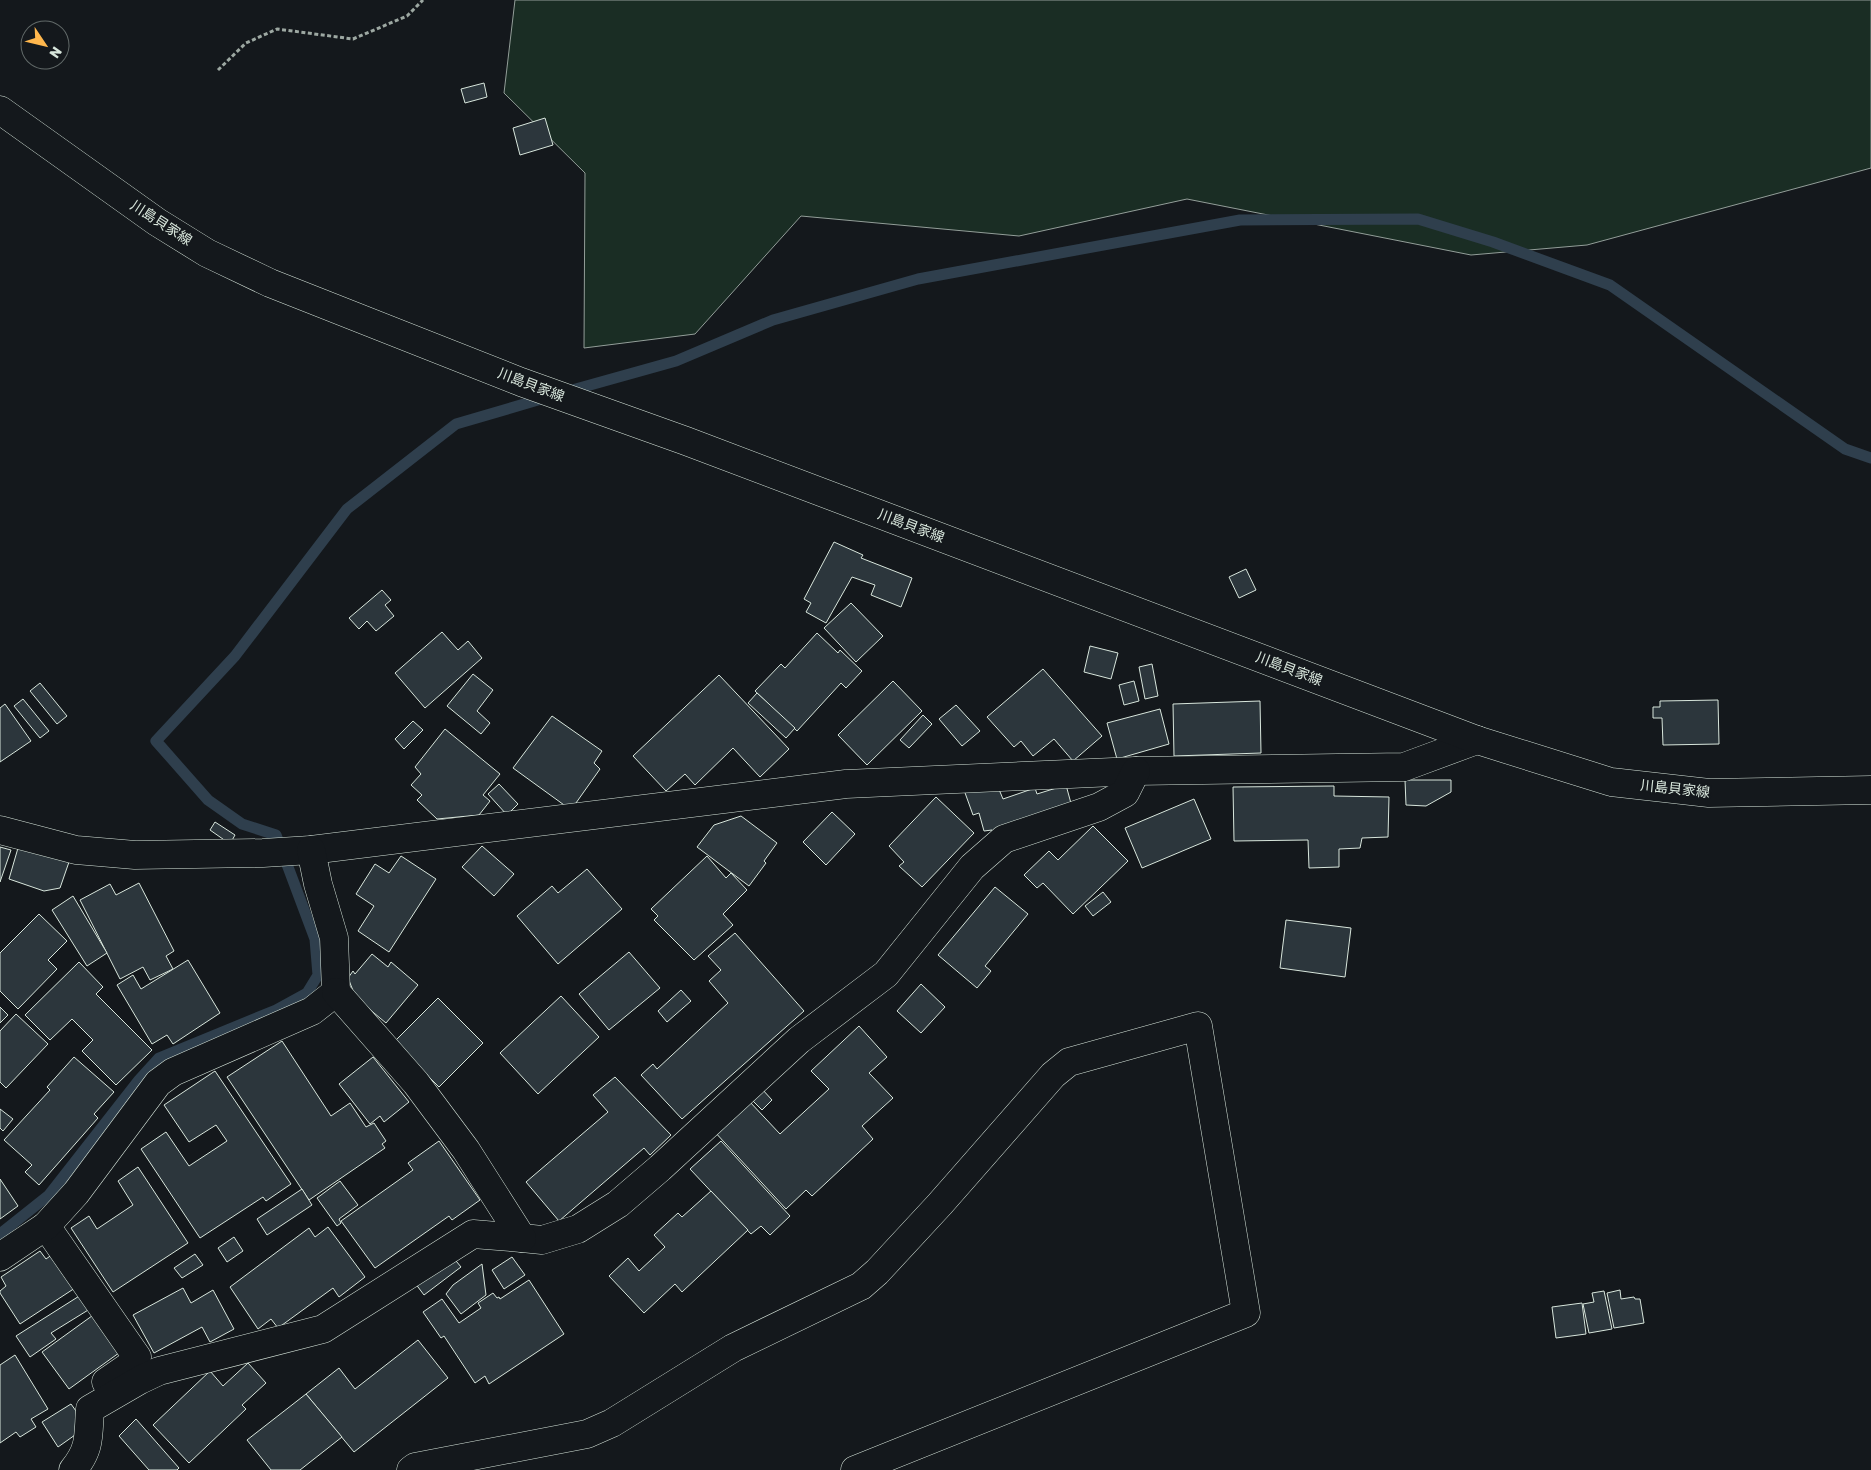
<svg xmlns="http://www.w3.org/2000/svg" width="1871" height="1470" viewBox="0 0 1871 1470" font-family="Rubik,'Noto Sans JP',sans-serif">
<style>
.green{fill:#1a2d24;stroke:#939e99}
.lines{fill:none;stroke-linecap:round;stroke-linejoin:round}
.stream{stroke:#2f3f4d;stroke-width:11}
.building{fill:#2c363c;stroke:#d8e6dc}
.street-casing{stroke:#d8e6dc;stroke-width:29}
.secondary-casing{stroke:#d8e6dc;stroke-width:29}
.path{stroke:#9da8a2;stroke-width:3;stroke-dasharray:4 2.5;stroke-linecap:butt}
.street{stroke:#14181c;stroke-width:28}
.secondary{stroke:#14181c;stroke-width:28}
.labels{text-anchor:middle;dominant-baseline:central;stroke-width:4;stroke-linejoin:round;paint-order:stroke}
.street-label{font-size:14px;fill:#d8e6dc;stroke:#14181c}
</style>
<rect width="100%" height="100%" fill="#14181c"/>
<polygon class="green" points="515,0 1871,0 1871,168 1587,245 1471,255 1187,199 1019,236 801,216 695,334 584,348 585,173 504,93"/>
<g class="lines">
<g class="stream">
<polyline points="565,392 676,361 773,320 918,279 1240,220 1418,219 1493,242 1610,285 1845,449 1871,458"/>
<polyline points="0,1234 49,1195 139,1080 159,1058 276,1010 307,993 318,975 315,939 276,835 242,824 208,800 156,741 235,656 347,509 456,424 548,397"/>
</g>
</g>
<g class="building">
<polygon points="484,83 487,97 465,103 461,89"/>
<polygon points="545,118 553,145 520,155 513,128"/>
<polygon points="834,542 863,555 861,558 912,578 901,607 871,595 875,585 852,577 826,623 806,612 811,603 804,599"/>
<polygon points="1246,569 1256,590 1239,598 1229,577"/>
<polygon points="382,590 391,600 385,605 394,616 376,631 367,621 359,629 349,618"/>
<polygon points="851,603 883,636 856,662 824,628"/>
<polygon points="442,632 458,650 468,641 482,658 425,708 395,673"/>
<polygon points="817,633 838,653 840,650 862,671 846,688 841,683 797,731 755,691 781,664 785,668"/>
<polygon points="1090,646 1118,653 1111,679 1084,672"/>
<polygon points="1152,664 1158,696 1145,699 1139,667"/>
<polygon points="1043,669 1102,736 1073,761 1054,739 1033,756 1021,741 1014,747 987,717"/>
<polygon points="473,674 493,690 477,711 490,723 481,734 447,706"/>
<polygon points="719,675 789,749 760,777 733,748 695,785 685,774 666,791 633,756"/>
<polygon points="893,681 922,711 867,765 838,735"/>
<polygon points="1134,681 1139,701 1124,705 1119,685"/>
<polygon points="40,683 67,716 57,724 30,691"/>
<polygon points="757,693 795,728 786,738 748,703"/>
<polygon points="23,699 49,731 40,738 14,706"/>
<polygon points="1718,700 1719,744 1663,745 1662,718 1653,718 1653,707 1660,707 1660,701"/>
<polygon points="1260,701 1261,753 1174,756 1173,704"/>
<polygon points="5,704 31,741 0,762 0,708"/>
<polygon points="956,705 980,731 962,746 939,719"/>
<polygon points="1160,709 1169,744 1117,759 1107,723"/>
<polygon points="923,715 932,724 909,748 900,740"/>
<polygon points="552,716 602,751 594,763 600,769 571,810 513,768"/>
<polygon points="413,721 423,730 404,749 395,739"/>
<polygon points="445,729 500,774 483,795 490,801 479,815 437,819 417,800 422,795 411,785 421,774 415,767"/>
<polygon points="1405,780 1451,780 1451,792 1426,806 1406,805"/>
<polygon points="499,784 518,804 507,815 488,794"/>
<polygon points="1066,785 1072,807 993,833 992,830 984,831 979,813 973,815 964,790 998,787 1003,799 1035,788 1037,794"/>
<polygon points="1334,786 1334,796 1389,797 1388,837 1362,838 1360,848 1339,849 1339,867 1309,868 1308,840 1234,841 1233,787"/>
<polygon points="936,797 974,833 922,887 899,866 904,862 889,846"/>
<polygon points="1194,799 1211,839 1142,868 1125,828"/>
<polygon points="832,812 855,834 826,865 803,842"/>
<polygon points="741,816 777,843 764,861 766,863 749,886 697,847 714,825"/>
<polygon points="215,822 235,835 230,844 210,830"/>
<polygon points="1093,826 1128,861 1073,914 1043,883 1037,888 1024,875 1049,851 1058,860"/>
<polygon points="482,846 514,874 494,896 462,867"/>
<polygon points="0,847 11,850 0,882"/>
<polygon points="18,848 69,862 60,888 44,891 9,879"/>
<polygon points="401,856 436,879 389,952 358,931 374,906 356,894 375,864 389,873"/>
<polygon points="707,856 726,878 731,873 747,890 723,914 733,925 694,960 654,920 658,916 651,909"/>
<polygon points="587,869 622,909 558,964 517,916 552,886 558,893"/>
<polygon points="139,883 174,951 166,956 173,969 150,980 143,967 120,979 80,900 110,884 116,895"/>
<polygon points="995,887 1028,914 985,966 991,971 977,988 938,955"/>
<polygon points="1103,892 1111,902 1093,916 1085,906"/>
<polygon points="73,896 107,953 87,966 52,910"/>
<polygon points="39,914 67,941 48,960 57,969 18,1009 0,991 0,953"/>
<polygon points="1286,920 1351,928 1345,977 1280,968"/>
<polygon points="735,933 804,1011 682,1119 641,1075 653,1064 657,1069 728,1003 709,981 721,970 708,956"/>
<polygon points="629,952 660,988 609,1030 579,994"/>
<polygon points="372,954 388,967 391,962 418,985 386,1023 356,998 348,978 353,971 355,974"/>
<polygon points="188,960 220,1013 173,1044 167,1035 152,1044 117,985 133,975 141,989"/>
<polygon points="79,962 103,987 96,994 152,1050 116,1085 82,1051 93,1040 72,1019 50,1040 25,1015"/>
<polygon points="921,984 945,1007 921,1033 897,1011"/>
<polygon points="681,990 691,1001 667,1022 658,1011"/>
<polygon points="561,996 599,1037 538,1094 500,1053"/>
<polygon points="438,998 483,1043 439,1087 394,1042"/>
<polygon points="0,1007 8,1015 0,1023"/>
<polygon points="16,1014 48,1044 6,1088 0,1082 0,1031"/>
<polygon points="859,1026 887,1057 869,1073 893,1098 862,1126 873,1139 812,1196 806,1190 786,1209 713,1130 749,1101 780,1134 829,1089 811,1071"/>
<polygon points="282,1041 331,1116 350,1103 366,1127 374,1123 386,1141 382,1144 385,1148 309,1200 227,1077"/>
<polygon points="74,1057 114,1092 94,1114 98,1118 39,1185 25,1172 32,1165 4,1140 50,1090 47,1087"/>
<polygon points="373,1057 409,1102 384,1122 380,1116 370,1124 339,1084"/>
<polygon points="215,1071 291,1184 266,1201 263,1197 200,1238 141,1149 166,1132 189,1166 227,1141 216,1125 189,1142 164,1105"/>
<polygon points="615,1077 671,1135 650,1155 644,1148 559,1221 526,1182 608,1112 593,1095"/>
<polygon points="762,1089 772,1100 762,1110 751,1099"/>
<polygon points="0,1109 13,1119 3,1131 0,1128"/>
<polygon points="439,1141 480,1200 452,1220 449,1216 375,1268 341,1221 413,1170 408,1163"/>
<polygon points="721,1141 790,1216 770,1235 761,1226 751,1234 690,1169"/>
<polygon points="138,1167 188,1243 113,1292 71,1228 89,1216 97,1229 133,1205 118,1181"/>
<polygon points="0,1179 18,1206 0,1219"/>
<polygon points="340,1181 358,1205 339,1219 341,1223 337,1226 317,1198"/>
<polygon points="302,1189 312,1205 267,1235 257,1219"/>
<polygon points="711,1191 748,1230 682,1292 675,1284 644,1313 609,1276 628,1258 639,1271 665,1247 654,1235 678,1213 682,1217"/>
<polygon points="328,1227 365,1277 339,1297 333,1288 278,1328 271,1319 258,1329 230,1287 309,1228 315,1237"/>
<polygon points="234,1237 243,1251 227,1262 218,1248"/>
<polygon points="40,1251 46,1259 53,1254 75,1288 20,1324 0,1293 0,1291 6,1286 1,1277"/>
<polygon points="195,1254 203,1265 182,1278 174,1268"/>
<polygon points="452,1256 461,1267 424,1295 415,1283"/>
<polygon points="512,1257 525,1275 504,1289 492,1270"/>
<polygon points="482,1264 486,1295 461,1314 446,1294 453,1285"/>
<polygon points="529,1280 564,1334 489,1384 485,1376 475,1383 444,1336 441,1338 423,1312 442,1299 459,1323 481,1308 478,1303 493,1293 497,1298 499,1297 500,1299"/>
<polygon points="183,1288 191,1303 213,1290 234,1329 210,1342 202,1327 154,1353 133,1315"/>
<polygon points="1620,1290 1621,1299 1634,1297 1635,1299 1640,1299 1644,1323 1614,1328 1607,1293"/>
<polygon points="1604,1291 1612,1329 1589,1333 1583,1304 1594,1302 1592,1293"/>
<polygon points="84,1293 93,1307 51,1333 56,1339 30,1357 16,1336"/>
<polygon points="1582,1303 1586,1334 1556,1338 1552,1307"/>
<polygon points="96,1313 123,1350 69,1389 42,1352"/>
<polygon points="418,1340 448,1378 354,1452 306,1394 339,1368 355,1389"/>
<polygon points="15,1355 48,1409 31,1419 36,1427 20,1437 16,1432 0,1443 0,1365"/>
<polygon points="248,1363 266,1383 242,1405 246,1409 189,1463 153,1425 210,1371 223,1386"/>
<polygon points="306,1394 342,1437 300,1470 271,1470 247,1440"/>
<polygon points="71,1404 76,1411 75,1435 58,1447 42,1422"/>
<polygon points="136,1419 179,1468 177,1470 149,1470 119,1436"/>
</g>
<g class="lines">
<g class="street-casing">
<g id="street">
<polyline points="0,830 76,850 135,855 263,853 311,850 846,784 1136,771 1404,767 1477,740"/>
<polyline points="46,1226 137,1357 135,1362 106,1382"/>
<polyline points="522,1238 542,1240 578,1229 618,1204 660,1168 799,1040 886,974 972,867 1004,839 1099,807 1125,793 1136,771"/>
<polyline points="0,1257 46,1226 76,1193 158,1083 173,1072 312,1011 336,992 334,938 318,884 311,850"/>
<path d="M73 1470C91 1448 88 1436 90 1409L140 1380 159 1371 323 1329 473 1234 522 1238 466 1150 416 1083 336 992"/>
<polyline points="411,1470 415,1467 587,1434 612,1423 733,1348 861,1286 877,1272 940,1204 1053,1075 1069,1062 1198,1026 1246,1313 855,1470"/>
</g>
</g>
<g class="secondary-casing">
<polyline id="secondary" points="0,110 157,222 207,253 270,283 521,382 686,441 1477,740 1611,782 1709,793 1871,790"/>
</g>
<polyline class="path" points="218,70 246,43 277,29 353,39 407,16 423,0"/>
<use href="#street" class="street"/>
<use href="#secondary" class="secondary"/>
</g>
<g class="labels">
<g class="street-label">
<text transform="translate(161 223) rotate(33)">川島貝家線</text>
<text transform="translate(531 385) rotate(21)">川島貝家線</text>
<text transform="translate(911 526) rotate(21)">川島貝家線</text>
<text transform="translate(1289 669) rotate(21)">川島貝家線</text>
<text transform="translate(1675 789) rotate(6)">川島貝家線</text>
</g>
</g>
<g transform="translate(45 45) rotate(125)"><circle r="24" fill="#14181c" stroke="#626a69"/>
<path d="M0-4L9 19L0 12L-9 19Z" fill="#ffb74d"/>
<text y="-8" font-size="14" font-weight="bold" text-anchor="middle" fill="#d8e6dc">N</text>
</g>
</svg>
